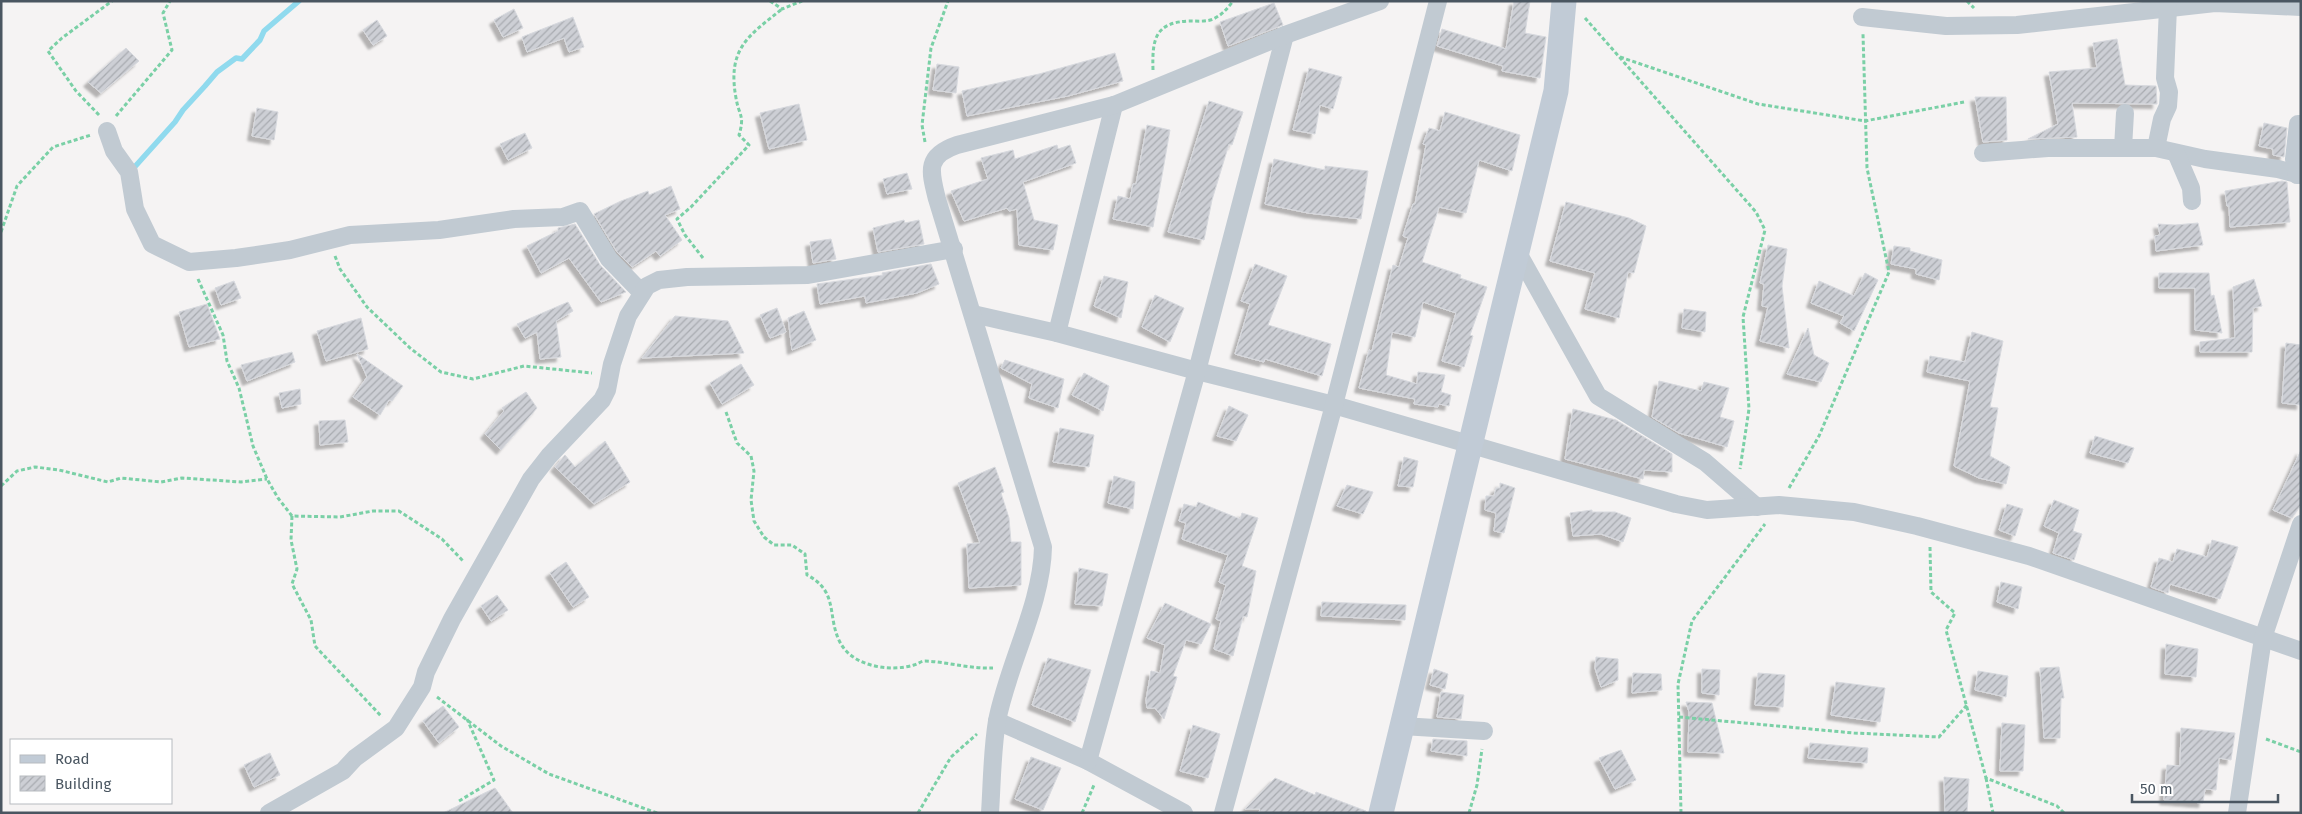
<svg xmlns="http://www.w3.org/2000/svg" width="2302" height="814" viewBox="0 0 2302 814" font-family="'Fira Sans',sans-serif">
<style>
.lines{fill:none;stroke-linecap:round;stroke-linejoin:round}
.stream{stroke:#90daee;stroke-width:5.5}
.building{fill:url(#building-hatch);stroke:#d7d9de;filter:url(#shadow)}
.path{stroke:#7ad0a6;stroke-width:3;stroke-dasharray:4 2.5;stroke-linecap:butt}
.street{stroke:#c1cad2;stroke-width:18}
.secondary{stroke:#c1cbd6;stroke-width:25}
</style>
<defs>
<pattern id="building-hatch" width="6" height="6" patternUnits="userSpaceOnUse" patternTransform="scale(1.25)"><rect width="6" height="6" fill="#cdcfd5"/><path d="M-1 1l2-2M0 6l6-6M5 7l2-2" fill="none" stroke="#a8abb0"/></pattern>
<filter id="shadow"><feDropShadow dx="-4.5" dy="4.5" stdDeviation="1" flood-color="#0004"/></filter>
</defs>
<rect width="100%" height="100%" fill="#f5f3f3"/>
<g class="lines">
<polyline class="stream" points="131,171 175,122 183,110 205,86 217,72 236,58 242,59 260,40 264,31 299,1"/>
</g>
<g class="building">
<polygon points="1514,1 1530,1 1525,33 1546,37 1540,78 1502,71 1503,66 1437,46 1442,29 1506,49"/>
<polygon points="1274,3 1283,25 1228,46 1220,22"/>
<polygon points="514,9 523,28 503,37 494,20"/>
<polygon points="573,17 584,47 569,52 564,38 527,52 522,37"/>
<polygon points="377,20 387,36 373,45 363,30"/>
<polygon points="2117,39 2125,85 2156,86 2157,104 2072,103 2077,137 2028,139 2058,124 2049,72 2097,68 2093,43"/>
<polygon points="126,48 139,61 101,93 88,82"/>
<polygon points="1115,53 1123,81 1068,96 967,116 962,91 1039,74"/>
<polygon points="937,64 959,67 956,93 933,90"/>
<polygon points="1309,68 1342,77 1333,109 1320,105 1315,134 1293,130"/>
<polygon points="1975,97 2006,97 2007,140 1983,142"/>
<polygon points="1209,101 1243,112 1232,145 1229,144 1212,200 1204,240 1168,232"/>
<polygon points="799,104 807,140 769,149 760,113"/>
<polygon points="257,108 278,112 274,140 252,136"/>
<polygon points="1445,112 1520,135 1512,171 1479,160 1466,213 1439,207 1422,262 1461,275 1460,278 1487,287 1470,335 1473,336 1464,367 1442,361 1456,313 1423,302 1415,337 1392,332 1386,375 1417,384 1418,372 1445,375 1441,392 1451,395 1449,406 1439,404 1438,407 1414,404 1415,399 1359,388 1369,350 1372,351 1393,265 1399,267 1408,238 1403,236 1413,204 1415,204 1426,145 1423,144 1429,128 1440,131"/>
<polygon points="2264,123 2287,128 2284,157 2273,155 2273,149 2259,146"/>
<polygon points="1147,125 1170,130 1153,227 1113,219 1118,196 1130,199 1133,184 1136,184"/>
<polygon points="525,133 532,148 508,160 500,144"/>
<polygon points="1057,145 1058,149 1070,145 1076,163 1023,182 1034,220 1058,225 1053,250 1019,245 1017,209 1009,211 1007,208 964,221 951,191 988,179 981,158 1013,150 1015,159"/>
<polygon points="1274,159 1325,170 1325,166 1368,171 1361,219 1308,213 1265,204"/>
<polygon points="907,173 912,189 887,194 883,179"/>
<polygon points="2282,181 2287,182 2290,222 2230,227 2229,206 2227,206 2225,191"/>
<polygon points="671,186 680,209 665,215 682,240 660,256 656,251 632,267 617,252 594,214 621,201 648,191 649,195"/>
<polygon points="1566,202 1629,218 1646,226 1634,273 1628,272 1619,318 1585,309 1595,273 1550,261"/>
<polygon points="904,220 905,223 919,220 924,244 878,252 873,228"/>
<polygon points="2198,223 2203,245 2156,251 2155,236 2160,235 2158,224 2175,225"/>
<polygon points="575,224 600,265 626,292 601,302 569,258 541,273 527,246 558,231 558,228"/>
<polygon points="831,239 836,259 813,263 810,242"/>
<polygon points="1768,245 1787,249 1782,286 1789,348 1760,341 1768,307 1762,306 1764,284 1760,283"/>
<polygon points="1894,246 1910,248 1910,251 1942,260 1939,280 1916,274 1916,269 1891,264"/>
<polygon points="931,264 939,284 917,293 866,303 865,296 820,304 817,284 883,275 882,273"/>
<polygon points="1255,264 1287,276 1268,325 1331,344 1322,376 1265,359 1264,362 1235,354 1250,304 1241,301"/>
<polygon points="1865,273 1878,280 1854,331 1840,323 1844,316 1811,303 1819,281 1854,296"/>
<polygon points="2159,273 2209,273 2211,296 2214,295 2222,333 2195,330 2195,288 2159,288"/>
<polygon points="1104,276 1128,282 1121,318 1094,306"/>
<polygon points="2254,279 2262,306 2253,308 2252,352 2200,352 2200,342 2235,338 2233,287"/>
<polygon points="234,281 241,298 221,305 215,288"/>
<polygon points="1155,295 1184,308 1170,342 1142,327"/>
<polygon points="568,302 573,311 556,321 561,357 540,359 537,332 525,338 517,324"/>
<polygon points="207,304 220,339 189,347 179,312"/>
<polygon points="777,308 786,332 770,338 760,315"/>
<polygon points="1684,309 1706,312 1705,332 1682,328"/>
<polygon points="804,311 816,340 792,350 788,318"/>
<polygon points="675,316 728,321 744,353 642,358"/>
<polygon points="361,318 368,349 326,361 317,331"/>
<polygon points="1808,328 1814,355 1829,363 1821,382 1787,374"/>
<polygon points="1972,332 2003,341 1990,407 1998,408 1990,456 2010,467 2006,484 1979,478 1954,466 1970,381 1927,372 1930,356 1965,362"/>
<polygon points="2286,343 2301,345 2301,405 2282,403"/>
<polygon points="292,352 295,362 247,381 241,365"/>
<polygon points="357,354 403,386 392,401 389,400 380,415 353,397 367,377"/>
<polygon points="1005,360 1064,379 1058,408 1029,398 1032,384 1001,368"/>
<polygon points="741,364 754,385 722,404 710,383"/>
<polygon points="1084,373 1109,386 1103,411 1072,395"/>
<polygon points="1659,381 1701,391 1704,382 1729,388 1720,417 1734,421 1727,447 1679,433 1652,417"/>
<polygon points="300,389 301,404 282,408 279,393"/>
<polygon points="526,392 537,408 501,450 485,434 504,411 502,408"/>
<polygon points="1229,406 1248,415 1236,441 1217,436"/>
<polygon points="1573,409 1616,420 1672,454 1672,472 1644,470 1643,479 1565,459"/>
<polygon points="345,420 348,442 320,445 319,421"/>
<polygon points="1060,428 1094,435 1089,467 1053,462"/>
<polygon points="2095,436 2134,448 2128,463 2090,453"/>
<polygon points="605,441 630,482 594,504 555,467 565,455 575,467"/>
<polygon points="2301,450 2301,505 2292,518 2273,510"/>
<polygon points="1404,457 1418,461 1413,487 1398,486"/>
<polygon points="995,467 1004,492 1001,493 1009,518 1011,542 1021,542 1021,585 969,588 967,544 980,543 958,483"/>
<polygon points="1114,476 1135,482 1133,509 1108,503"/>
<polygon points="1500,483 1515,488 1504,533 1494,531 1496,513 1485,510 1486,496 1494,496 1496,488 1500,488"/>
<polygon points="1347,485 1373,492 1363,514 1337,506"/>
<polygon points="2054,500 2079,510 2073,531 2082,534 2074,560 2053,553 2059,533 2044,526"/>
<polygon points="1198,502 1240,519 1242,513 1258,518 1242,566 1256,571 1247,617 1243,616 1233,656 1214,649 1221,621 1216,619 1226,585 1219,582 1228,555 1182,539 1186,523 1179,521 1184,504 1196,507"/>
<polygon points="2007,504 2023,509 2015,536 1999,530"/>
<polygon points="1592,510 1592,512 1615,512 1631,518 1623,542 1601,534 1573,536 1570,513"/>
<polygon points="2212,540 2238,547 2220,599 2170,584 2168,593 2151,587 2159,558 2173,562 2177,549 2207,557"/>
<polygon points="566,562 589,597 573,607 550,573"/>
<polygon points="1079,568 1108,574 1102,606 1075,604"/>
<polygon points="2001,582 2022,587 2018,609 1997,602"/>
<polygon points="497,595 508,610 491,621 481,606"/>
<polygon points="1322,602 1406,605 1405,620 1321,616"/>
<polygon points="1165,603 1211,624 1201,644 1186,640 1173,676 1177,677 1164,719 1155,708 1147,708 1146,700 1151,671 1160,673 1165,645 1147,638"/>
<polygon points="2166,644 2198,649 2196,677 2165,674"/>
<polygon points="1596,657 1618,659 1618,680 1601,687 1595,668"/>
<polygon points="1048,658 1091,670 1075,722 1032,705"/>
<polygon points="2059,667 2064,698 2061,698 2060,738 2044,738 2040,668"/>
<polygon points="1434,669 1448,674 1445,689 1430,685"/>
<polygon points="1702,669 1720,670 1719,695 1702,693"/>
<polygon points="1978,671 2008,676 2006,697 1975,690"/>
<polygon points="1633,673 1661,674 1662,690 1632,693"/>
<polygon points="1758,673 1785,675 1783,707 1755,705"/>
<polygon points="1836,682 1885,688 1880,722 1831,715"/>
<polygon points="1441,692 1464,695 1461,719 1437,717"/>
<polygon points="1686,702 1712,703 1724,753 1688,752 1689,712"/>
<polygon points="443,706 459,727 439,743 423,721"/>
<polygon points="2002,723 2025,725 2023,771 2000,771"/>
<polygon points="1193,725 1220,734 1208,778 1180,771"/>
<polygon points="2181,728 2235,733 2231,760 2219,758 2216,790 2205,789 2203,803 2164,800 2167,765 2180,766"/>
<polygon points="1433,739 1467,741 1467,756 1431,751"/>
<polygon points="1810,743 1868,748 1867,763 1808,758"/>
<polygon points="1621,750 1636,780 1615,789 1599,758"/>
<polygon points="270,753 280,775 254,787 244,765"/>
<polygon points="1031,757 1061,768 1043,810 1015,799"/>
<polygon points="1944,777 1969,779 1967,813 1945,813"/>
<polygon points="1275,778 1315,795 1316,792 1366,811 1366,813 1259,813 1260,809 1245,809"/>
<polygon points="495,788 513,813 443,813"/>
</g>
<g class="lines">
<g class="path">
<polyline points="770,1 782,9 802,1"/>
<polyline points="1967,1 1974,8"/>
<polyline points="1585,18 1756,212 1765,230 1743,317 1749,409 1740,469"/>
<polyline points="1620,57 1758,104 1865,121 1964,102"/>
<path d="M1153 70C1152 39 1155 22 1190 21 1197 21 1207 22 1213 19 1222 15 1227 9 1233 1"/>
<polyline points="99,115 76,91 48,51 62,38 112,1"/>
<polyline points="116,116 172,50 163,13 170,1"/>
<polyline points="925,142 922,125 931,48 948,1"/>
<polyline points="1,232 17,186 53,147 91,135"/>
<polyline points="335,256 340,269 367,307 410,348 441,372 473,379 524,366 592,373"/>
<path d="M703 258 685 235 677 219 691 207 749 145 739 135C745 115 739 116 736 98 727 49 748 36 782 9"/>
<polyline points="198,279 223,335 227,361 239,388 253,446 267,479 278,498 292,516 340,517 373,511 399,511 442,539 464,562"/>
<path d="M726 412 737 443 751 456 754 471 751 500 754 521 764 537 774 545H792L805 554 807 575C840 592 826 618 841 644 854 667 891 672 914 665 918 664 921 661 925 661 948 662 970 669 993 668"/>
<polyline points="1,486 17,471 35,467 59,470 108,482 121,478 161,482 182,478 241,482 267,479"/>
<polyline points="1789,488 1819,436 1889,272 1867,168 1863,34"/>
<polyline points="292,516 291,540 297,569 292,584 311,620 315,646 382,717"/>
<polyline points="1930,547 1931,592 1955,613 1946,630 1986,778 2057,806 2064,813"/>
<polyline points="437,697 501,746 549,774 657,813"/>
<polyline points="1679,717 1854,733 1939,737 1967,705"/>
<polyline points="2266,739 2301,752"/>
<polyline points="1986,778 1993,813"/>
<polyline points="459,801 494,780 467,719"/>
<polyline points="918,813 951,757 977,734"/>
<polyline points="1082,813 1094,785"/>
<polyline points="1469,813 1477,785 1482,749"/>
<polyline points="1681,813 1678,684 1692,621 1765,524"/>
</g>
<g class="street">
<polyline points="1862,17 1946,26 2017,25 2215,3 2301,7"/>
<polyline points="107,131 114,151 129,172 135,209 152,244 189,262 236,258 290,250 350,235 439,230 514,219 563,217 580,211 609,259 642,293"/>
<polyline points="2123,148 2125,113"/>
<polyline points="2156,148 2162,119 2168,106 2169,92 2165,78 2168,7"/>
<polyline points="1983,153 2048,148 2156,148 2205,159 2278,169 2301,175"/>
<polyline points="2176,153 2191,188 2192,201"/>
<polyline points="2297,175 2294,159 2298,124 2301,124"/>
<polyline points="1518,253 1598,396 1705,462 1757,507"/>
<polyline points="973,314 1057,333 1197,371 1334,405 1676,504 1707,510 1779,505 1854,512 1917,526 2029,556 2301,651"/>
<polyline points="1057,333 1114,105"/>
<polyline points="997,721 1088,761 1184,813"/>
<polyline points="1402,726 1484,731"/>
<polyline points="1088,761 1197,371 1285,35"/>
<polyline points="269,813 343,771 355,758 396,728 422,687 426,672 452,619 531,479 549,456 602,400 607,390 612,364 628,316 647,286 659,280 687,277 808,275 954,249"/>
<path d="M990 813C992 783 992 751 997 721 1008 664 1042 604 1043 547L937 199C930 171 925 156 957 145L1114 105 1285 35 1380 1"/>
<polyline points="1223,813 1334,405 1438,1"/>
<polyline points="2237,813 2263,638 2301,524"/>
</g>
<polyline class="secondary" points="1381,813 1556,91 1564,1"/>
</g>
<rect width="2302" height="814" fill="none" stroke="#4a5661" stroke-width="5"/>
<rect x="10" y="739" width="162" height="65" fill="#ffffff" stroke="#b7bbc0"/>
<rect x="20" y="755" width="25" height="8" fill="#c1cbd6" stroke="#b7bbc0"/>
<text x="55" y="764" font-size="15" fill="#4a5661">Road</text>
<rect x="20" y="776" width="25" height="15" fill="url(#building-hatch)" stroke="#b7bbc0"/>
<text x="55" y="789" font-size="15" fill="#4a5661">Building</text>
<path d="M2132 794v8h146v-8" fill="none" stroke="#4a5661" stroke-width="2.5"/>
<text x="2140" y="794" font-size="15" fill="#4a5661" stroke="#ffffff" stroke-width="4" paint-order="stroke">50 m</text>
</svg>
